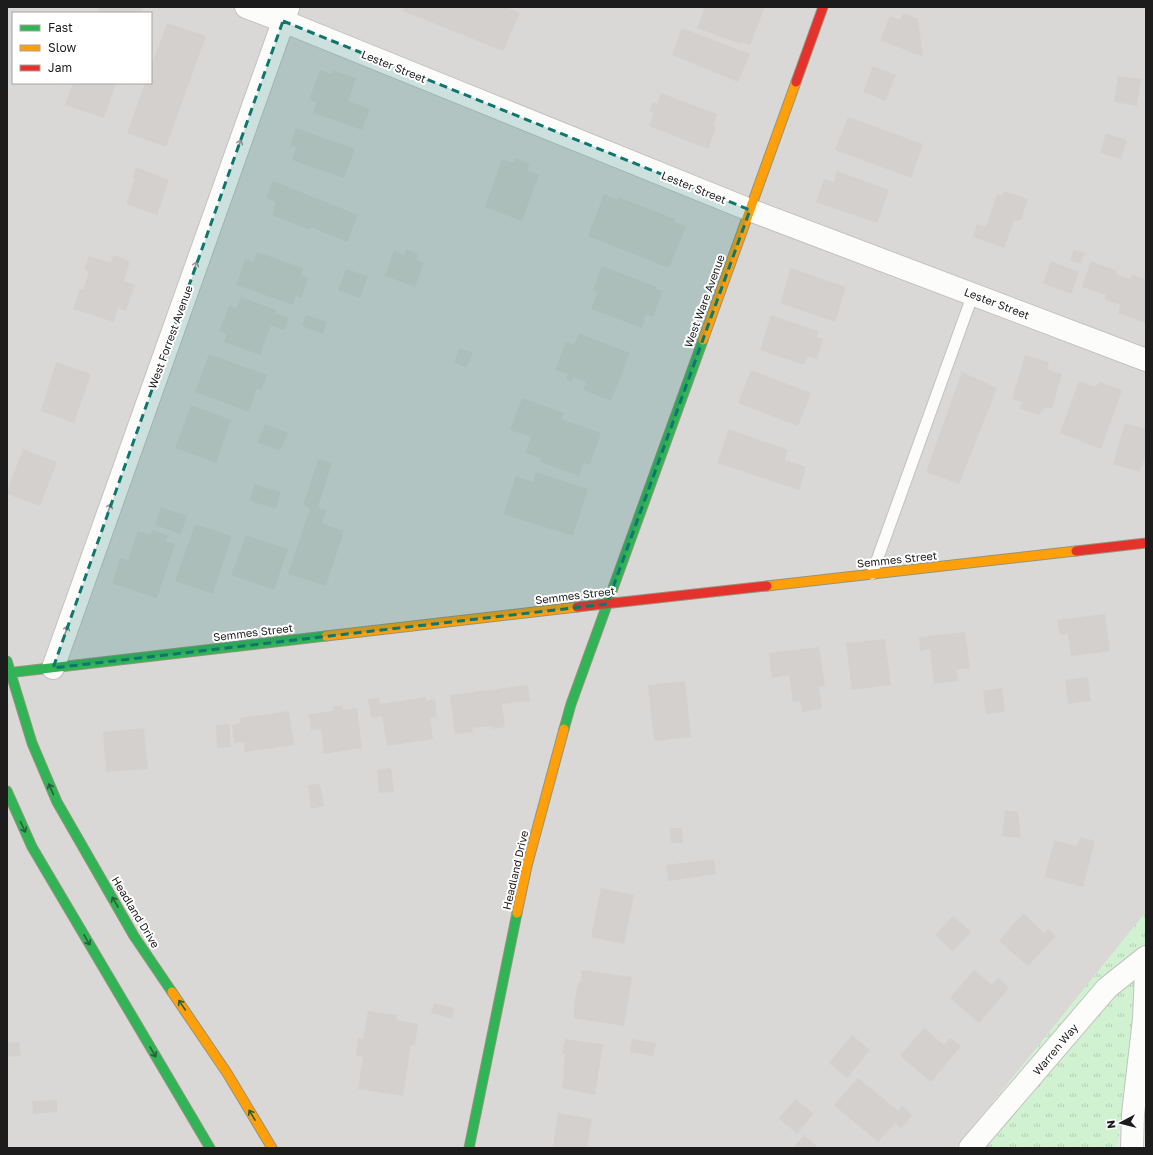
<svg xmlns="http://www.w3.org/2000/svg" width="1153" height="1155" viewBox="0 0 1153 1155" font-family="'Golos Text',sans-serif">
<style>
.residential{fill:#dad8d6;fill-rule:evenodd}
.park{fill:url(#park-tufts)}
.building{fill:#d3d0ce}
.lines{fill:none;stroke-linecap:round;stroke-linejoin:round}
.lane-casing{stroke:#c3c2c1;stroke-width:13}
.street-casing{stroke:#c3c2c1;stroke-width:24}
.fast-casing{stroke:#94947c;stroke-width:11}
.slow-casing{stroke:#94947c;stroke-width:11}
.jam-casing{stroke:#94947c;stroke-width:11}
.lane{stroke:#fcfcfb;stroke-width:11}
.street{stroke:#fcfcfb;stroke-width:22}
.fast{stroke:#30b455;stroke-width:9}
.slow{stroke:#ff9f0a;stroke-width:9}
.jam{stroke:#e5322d;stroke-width:9}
.oneway{stroke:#979797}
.oneway2{stroke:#256036}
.marked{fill:#0f766e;fill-opacity:0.2;stroke:#0f766e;stroke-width:3;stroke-dasharray:8 5;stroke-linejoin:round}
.labels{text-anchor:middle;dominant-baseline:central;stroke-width:4;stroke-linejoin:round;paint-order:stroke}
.street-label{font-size:11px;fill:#1c1c1c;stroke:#fff}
</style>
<defs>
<pattern id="park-tufts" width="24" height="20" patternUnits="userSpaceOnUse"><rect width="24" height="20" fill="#d1f2d0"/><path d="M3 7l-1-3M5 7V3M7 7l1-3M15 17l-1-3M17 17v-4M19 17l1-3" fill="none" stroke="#b3cfb2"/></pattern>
</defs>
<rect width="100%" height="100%" fill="#ebe8e5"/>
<path class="residential" d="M7 7H1146V912L956 1148H7ZM13 13H151V83H13Z"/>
<polygon class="park" points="1146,912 1146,954 1117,1148 956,1148"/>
<g class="building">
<polygon points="99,7 143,7 141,13 97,13"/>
<polygon points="405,7 506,7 520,13 503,51 403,11"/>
<polygon points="705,7 760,7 764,9 750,45 742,42 740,44 697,28"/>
<polygon points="903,13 918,19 923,57 880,40 890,16 900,20"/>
<polygon points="167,23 206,36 166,147 127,133 145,83 151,83 151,66"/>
<polygon points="682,28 750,54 738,82 672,55"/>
<polygon points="873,66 896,75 885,101 863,92"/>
<polygon points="320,70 331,74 333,70 356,78 348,101 370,109 362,130 313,113 317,102 309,100"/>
<polygon points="1118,76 1141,79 1137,106 1114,102"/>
<polygon points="73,83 116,83 104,118 65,105"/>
<polygon points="661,93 717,114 713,126 716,127 708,149 649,126 654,113 649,111 653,102 657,104"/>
<polygon points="848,117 923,144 911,178 835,150"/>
<polygon points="296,128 355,149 344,178 292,160 296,147 290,145"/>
<polygon points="1106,133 1127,140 1121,159 1100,153"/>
<polygon points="516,158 530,164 527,170 539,175 522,221 485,207 502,159 514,163"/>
<polygon points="136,167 169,180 157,215 126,204 135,179 133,178"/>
<polygon points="837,171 889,190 877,223 816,202 824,179 834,182"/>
<polygon points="273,181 358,215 347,242 311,227 310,230 272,215 276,202 266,198"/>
<polygon points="1004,191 1028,199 1021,220 1014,221 1004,248 973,237 977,224 986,227 997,195 1002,195"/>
<polygon points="604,194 617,200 618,197 675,219 674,222 686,227 669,268 588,236"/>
<polygon points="406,249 418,254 416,260 424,263 415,287 385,276 394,250 404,255"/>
<polygon points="1074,250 1085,253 1080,264 1070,260"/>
<polygon points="257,252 303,268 301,275 308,278 301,298 296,296 293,305 236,285 245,259 253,262"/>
<polygon points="113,255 130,261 124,281 135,285 126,311 118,308 114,322 73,309 80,289 83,290 89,271 84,269 89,256 111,263"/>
<polygon points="1051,261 1079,272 1071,294 1043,283"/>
<polygon points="1091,261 1117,271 1116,274 1130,279 1132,275 1146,280 1146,323 1118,313 1121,305 1105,300 1106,295 1082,287"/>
<polygon points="602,266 657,287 656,289 663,291 653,317 646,314 642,328 591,309 598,292 593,290"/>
<polygon points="791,268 846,287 835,322 780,303"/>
<polygon points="346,269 368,276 360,298 338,290"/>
<polygon points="241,297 276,310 275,313 289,318 284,330 271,326 260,355 224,342 227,334 219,331 229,306 236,308"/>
<polygon points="306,315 327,322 323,334 302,326"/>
<polygon points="771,315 818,331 817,337 823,339 817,359 807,356 804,365 760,350"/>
<polygon points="579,333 630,353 611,401 583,390 586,382 573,377 572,382 566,380 568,374 555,370 566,342 574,345"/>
<polygon points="460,348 473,353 466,368 454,362"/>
<polygon points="209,354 267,375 261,390 257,388 249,412 195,392"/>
<polygon points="1025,355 1049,362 1047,369 1062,374 1052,409 1045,407 1039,415 1020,409 1022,402 1012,399"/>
<polygon points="56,362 91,374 74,423 41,411"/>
<polygon points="751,370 811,393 798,426 738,403"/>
<polygon points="962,372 997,388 959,484 926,472"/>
<polygon points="1079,381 1095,387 1100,382 1122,390 1101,449 1060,433"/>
<polygon points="522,398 564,413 561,419 601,433 590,465 584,463 579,476 540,462 541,458 525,453 531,437 510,430"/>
<polygon points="191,405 231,420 216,463 175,448"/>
<polygon points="1125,423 1146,429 1146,453 1140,472 1113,464"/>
<polygon points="265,424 288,433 280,451 257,442"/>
<polygon points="729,429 788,450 785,460 806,467 799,490 717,463"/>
<polygon points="23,449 57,462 40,506 7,494 7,491"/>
<polygon points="318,459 332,463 318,507 327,510 322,523 344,531 326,586 288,574 310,508 303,506"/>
<polygon points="536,472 588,489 573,536 503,514 516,476 533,482"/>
<polygon points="254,484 281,492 276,509 250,501"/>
<polygon points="161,507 187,516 181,534 155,525"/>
<polygon points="195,524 232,536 213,594 175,581"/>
<polygon points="152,530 168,535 166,541 175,544 157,598 112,583 120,558 128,560 138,531 151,535"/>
<polygon points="246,535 288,549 274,590 231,575"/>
<polygon points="1105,614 1110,651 1071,656 1068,634 1060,635 1057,620"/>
<polygon points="965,632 970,668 956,670 958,681 934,684 930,649 920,651 919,637"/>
<polygon points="885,639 891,685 852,690 846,643"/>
<polygon points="819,647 825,686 819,687 822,709 802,712 800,701 793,702 789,675 772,678 769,653"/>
<polygon points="1088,677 1091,701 1068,704 1065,680"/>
<polygon points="685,681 691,737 654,741 648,685"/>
<polygon points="528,685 530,701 502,704 505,727 492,729 492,726 472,728 473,732 455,734 450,695"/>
<polygon points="1002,688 1005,712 986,714 983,691"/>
<polygon points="426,697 426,701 435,699 437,717 430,718 433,739 387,746 382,716 371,718 368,699 379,698 380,704"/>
<polygon points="343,705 343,710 357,708 362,748 324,754 321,729 311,730 309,714 334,711 333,707"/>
<polygon points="289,711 294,745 245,752 244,742 234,743 232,725 240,723 240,718"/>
<polygon points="229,724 231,747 217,748 216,725"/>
<polygon points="144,728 148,769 106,772 103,732"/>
<polygon points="391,768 394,792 379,793 377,770"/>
<polygon points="320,784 324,806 311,809 308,785"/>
<polygon points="1005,811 1018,811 1021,838 1002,836"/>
<polygon points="670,828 682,828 683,843 671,843"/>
<polygon points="1080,837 1095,841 1083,887 1045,877 1054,840 1077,846"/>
<polygon points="714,859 716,874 668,881 666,865"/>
<polygon points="601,888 634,895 624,944 591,937"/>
<polygon points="1023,913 1044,933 1048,929 1056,936 1028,966 999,941"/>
<polygon points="953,916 971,932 953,951 935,935"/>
<polygon points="582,970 632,977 624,1026 573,1018 575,1004 574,1004 578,982 580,983"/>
<polygon points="974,970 992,985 998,978 1009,988 979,1023 950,998"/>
<polygon points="434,1003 454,1008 452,1019 431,1013"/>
<polygon points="368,1011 397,1015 397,1020 418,1024 415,1046 411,1045 403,1096 358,1089 363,1057 356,1056 358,1038 363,1039"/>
<polygon points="924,1028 944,1045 950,1038 961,1046 931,1082 900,1056"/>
<polygon points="852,1035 870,1050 847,1078 829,1063"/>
<polygon points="565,1039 603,1044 595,1095 562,1088 564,1076 563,1075 565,1053 562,1053"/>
<polygon points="632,1039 656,1043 653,1056 630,1052"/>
<polygon points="19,1042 21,1056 7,1057 7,1043"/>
<polygon points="858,1078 898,1111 902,1106 912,1115 901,1129 895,1123 878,1142 834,1105"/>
<polygon points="796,1099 813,1114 797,1134 779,1118"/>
<polygon points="57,1100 57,1112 33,1114 32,1101"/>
<polygon points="558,1113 592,1119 587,1148 553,1148"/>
<polygon points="804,1135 819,1148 793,1148"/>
</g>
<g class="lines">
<g class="lane-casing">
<polyline id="lane" points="872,574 973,294"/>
</g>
<g class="street-casing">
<g id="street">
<polyline points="246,7 283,21 750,210 1146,360"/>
<polyline points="53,668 288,8"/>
<polyline points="970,1148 1107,988 1146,957"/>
<polyline points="1132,1148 1133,1114 1144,1019 1146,972"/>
</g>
</g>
<g class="fast-casing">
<g id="fast">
<polyline points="7,661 32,743 57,802 134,936 172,992"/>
<polyline points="7,673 326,636"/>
<polyline points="564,729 571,704 703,340"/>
<polyline points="7,791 32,847 210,1148"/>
<polyline points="469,1148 517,913"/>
</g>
</g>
<g class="slow-casing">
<g id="slow">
<polyline points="703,340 796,82"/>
<polyline points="767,586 1076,551"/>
<polyline points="326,636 577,607"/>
<polyline points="517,913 527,866 564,729"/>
<polyline points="172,992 227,1073 272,1148"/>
</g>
</g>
<g class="jam-casing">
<g id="jam">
<polyline points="796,82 823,7"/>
<polyline points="1076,551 1146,543"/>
<polyline points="577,607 767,586"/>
</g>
</g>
<use href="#lane" class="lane"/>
<use href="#street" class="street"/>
<use href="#fast" class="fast"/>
<use href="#slow" class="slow"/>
<use href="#jam" class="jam"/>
</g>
<defs><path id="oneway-shaft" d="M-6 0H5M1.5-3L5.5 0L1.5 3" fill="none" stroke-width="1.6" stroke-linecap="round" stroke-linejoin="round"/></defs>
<g class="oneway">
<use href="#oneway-shaft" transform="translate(239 145) rotate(-70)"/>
<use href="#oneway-shaft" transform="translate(195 267) rotate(-70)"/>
<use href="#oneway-shaft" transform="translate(109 509) rotate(-70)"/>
<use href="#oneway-shaft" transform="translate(66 631) rotate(-70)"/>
</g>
<g class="oneway2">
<use href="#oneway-shaft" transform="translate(51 789) rotate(-113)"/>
<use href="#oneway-shaft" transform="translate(23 827) rotate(65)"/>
<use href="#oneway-shaft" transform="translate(115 902) rotate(-120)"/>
<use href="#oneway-shaft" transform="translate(87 940) rotate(60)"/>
<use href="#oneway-shaft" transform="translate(182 1005) rotate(-124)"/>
<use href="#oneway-shaft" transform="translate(153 1052) rotate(60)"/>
<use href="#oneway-shaft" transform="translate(252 1115) rotate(-121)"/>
</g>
<path class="marked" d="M283 21 750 210 607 604 53 668Z"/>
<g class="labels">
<g class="street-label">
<text transform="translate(394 66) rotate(22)">Lester Street</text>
<text transform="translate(694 187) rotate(22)">Lester Street</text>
<text transform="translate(704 301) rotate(-70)">West Ware Avenue</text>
<text transform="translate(997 303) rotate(21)">Lester Street</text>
<text transform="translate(170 337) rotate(-70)">West Forrest Avenue</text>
<text transform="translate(897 559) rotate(-6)">Semmes Street</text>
<text transform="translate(575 595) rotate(-7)">Semmes Street</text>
<text transform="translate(253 632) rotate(-7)">Semmes Street</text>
<text transform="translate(515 870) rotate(-77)">Headland Drive</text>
<text transform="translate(136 912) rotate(59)">Headland Drive</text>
<text transform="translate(1055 1049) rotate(-50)">Warren Way</text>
</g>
</g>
<rect width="1153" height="1155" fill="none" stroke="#1c1c1c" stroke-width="16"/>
<rect x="12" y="12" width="140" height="72" fill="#ffffff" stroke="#a4a4a4"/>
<rect x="20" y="25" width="20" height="6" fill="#30b455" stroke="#a4a4a4"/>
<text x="48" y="32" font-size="12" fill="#1c1c1c">Fast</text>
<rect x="20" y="45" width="20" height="6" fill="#ff9f0a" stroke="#a4a4a4"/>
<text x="48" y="52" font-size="12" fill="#1c1c1c">Slow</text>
<rect x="20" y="65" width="20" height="6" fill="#e5322d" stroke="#a4a4a4"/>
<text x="48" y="72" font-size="12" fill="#1c1c1c">Jam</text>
<g transform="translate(1121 1123) rotate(263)" stroke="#ffffff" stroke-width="3" paint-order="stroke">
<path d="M0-3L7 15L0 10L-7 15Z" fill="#1c1c1c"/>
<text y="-6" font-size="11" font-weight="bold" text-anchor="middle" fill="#1c1c1c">N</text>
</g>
</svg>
